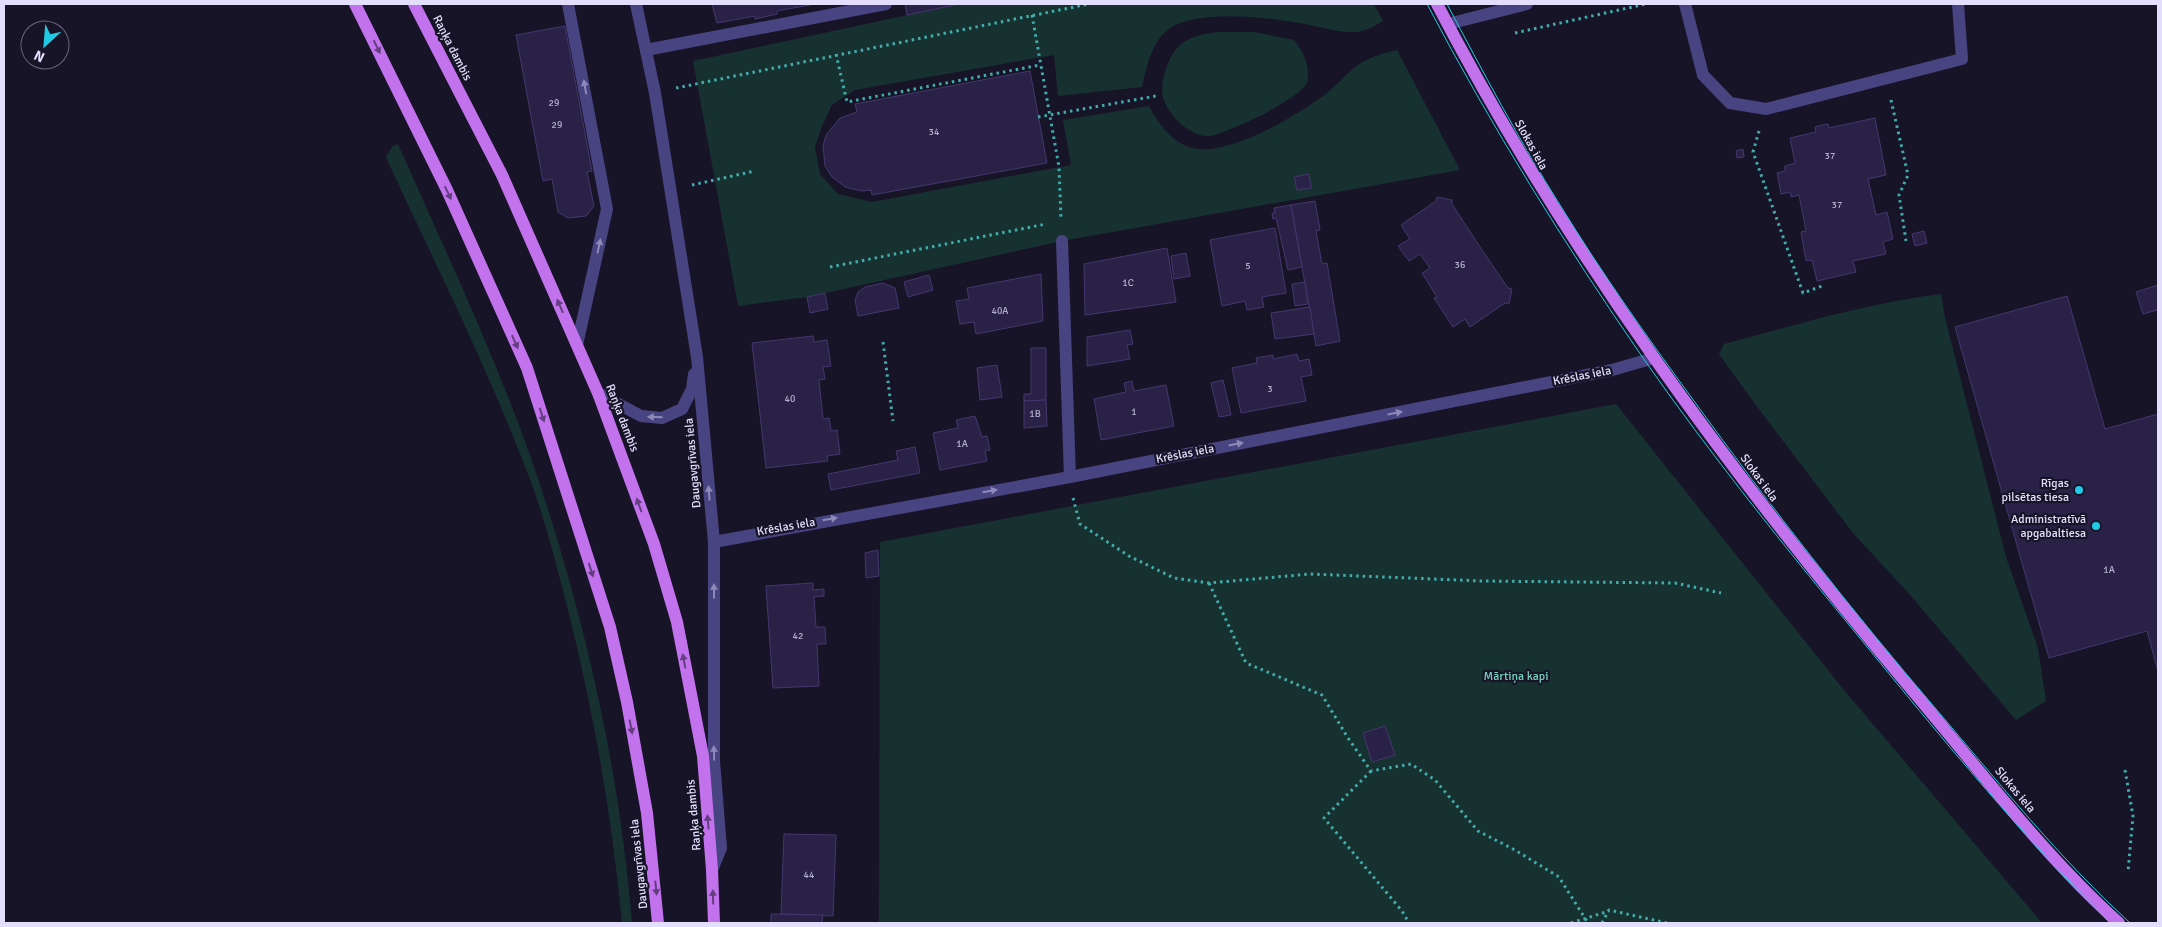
<svg xmlns="http://www.w3.org/2000/svg" width="2162" height="927" viewBox="0 0 2162 927" font-family="Signika,sans-serif">
<style>
.green{fill:#173131}
.building{fill:#2a2246;stroke:#44376f}
.lines{fill:none;stroke-linecap:round;stroke-linejoin:round}
.path{stroke:#40adaa;stroke-width:3;stroke-dasharray:2.5 4;stroke-linecap:butt}
.minor{stroke:#484481;stroke-width:12}
.major{stroke:#c372ee;stroke-width:12}
.tram{stroke:#21cae4;stroke-width:1}
.oneway{fill:#653e81}
.oneway2{fill:#8d89b8}
.poi-dot{fill:#21cae4;stroke:#181428;stroke-width:2}
.labels{text-anchor:middle;dominant-baseline:central;stroke-width:4.5;stroke-linejoin:round;paint-order:stroke}
.number-label{font-size:10px;fill:#b4afce}
.street-label{font-size:12px;fill:#e2defb;stroke:#181428}
.poi-label{font-size:12px;fill:#e2defb;stroke:#181428;text-anchor:end}
.park-label{font-size:12px;fill:#72d3be;stroke:#181428}
</style>
<rect width="100%" height="100%" fill="#181428"/>
<g class="green">
<path d="M959 4H1374L1383 21C1375 26 1364 32 1355 32 1339 33 1321 27 1305 24 1272 18 1189 6 1163 34 1150 48 1146 69 1142 87L1058 96 1054 55 855 90 832 105 822 126 815 147 820 174 838 194 872 202 1071 165 1063 120 1149 106C1157 121 1168 137 1184 145 1219 164 1298 115 1327 93 1338 84 1349 70 1361 63 1373 56 1385 53 1397 50L1460 170 1062 241 807 297 738 306 693 61Z"/>
<path d="M1217 32H1254L1294 40C1303 51 1311 67 1307 82 1303 98 1226 134 1209 136 1188 137 1164 111 1162 92 1162 84 1163 76 1166 69 1175 41 1190 36 1217 32Z"/>
<path d="M398 144C444 248 493 351 531 458 583 609 619 765 632 923H622C612 817 594 713 568 610 557 567 546 523 531 482 490 373 437 267 388 162L386 156 393 146Z"/>
<path d="M1941 294 1945 318 2006 557 2038 648 2046 701 2016 720 1912 597 1853 533 1755 404 1719 354 1724 344C1795 325 1868 303 1941 294Z"/>
<polygon points="1616,404 1843,689 2042,923 879,923 880,542"/>
</g>
<g class="building">
<polygon points="712,4 815,4 777,11 777,14 755,19 755,16 717,23"/>
<polygon points="905,4 959,4 907,15"/>
<polygon points="565,26 592,171 587,172 594,206 586,216 568,218 558,212 552,179 543,181 516,35"/>
<polygon points="1030,71 1047,163 872,195 871,190 861,191 845,187 832,177 825,166 823,146 826,135 840,118 857,112 855,104"/>
<polygon points="1875,118 1886,175 1868,179 1876,215 1887,212 1893,239 1883,242 1886,254 1853,261 1856,272 1817,281 1812,260 1806,261 1801,232 1806,231 1799,195 1791,197 1790,192 1781,194 1777,173 1785,171 1785,166 1795,163 1790,138 1816,132 1815,127 1822,125 1828,124 1829,128"/>
<polygon points="1743,149 1744,157 1737,158 1736,151"/>
<polygon points="1309,174 1311,188 1297,190 1294,177"/>
<polygon points="1437,197 1452,200 1452,204 1480,247 1508,288 1512,289 1509,304 1505,303 1470,327 1465,319 1453,327 1434,298 1437,297 1422,273 1430,268 1420,254 1409,261 1398,246 1410,239 1401,225 1436,201"/>
<polygon points="1315,201 1320,230 1316,231 1322,264 1327,263 1340,341 1316,346 1291,205"/>
<polygon points="1291,205 1302,267 1288,270 1276,218 1273,219 1272,213 1275,213 1274,208"/>
<polygon points="1275,228 1286,293 1262,297 1264,307 1247,310 1245,301 1222,306 1210,240"/>
<polygon points="1924,231 1927,243 1915,246 1912,234"/>
<polygon points="1167,248 1176,302 1085,315 1084,264"/>
<polygon points="1186,253 1190,276 1174,279 1171,256"/>
<polygon points="1041,274 1043,321 976,334 974,322 960,324 956,301 969,299 967,288"/>
<polygon points="929,275 933,290 908,297 904,282"/>
<polygon points="1305,282 1308,304 1295,306 1292,284"/>
<polygon points="883,283 895,288 899,308 858,316 855,300 858,292 865,287"/>
<polygon points="2158,285 2158,314 2157,310 2143,314 2136,292"/>
<polygon points="825,293 828,309 810,313 807,297"/>
<polygon points="2067,296 2105,429 2158,414 2158,671 2147,631 2049,658 1955,327"/>
<polygon points="1310,307 1314,334 1275,339 1271,313"/>
<polygon points="1130,330 1133,344 1127,345 1130,359 1087,366 1087,337"/>
<polygon points="813,336 814,342 827,340 831,366 823,367 825,379 819,380 823,419 829,418 831,431 837,430 840,454 827,456 828,461 766,468 752,343"/>
<polygon points="1031,348 1046,348 1046,400 1024,401 1024,394 1031,394"/>
<polygon points="1297,354 1299,361 1309,359 1312,375 1301,377 1306,401 1241,413 1232,368 1257,363 1256,358 1273,355 1273,359"/>
<polygon points="997,365 1002,397 980,400 977,368"/>
<polygon points="1223,380 1231,415 1219,417 1211,383"/>
<polygon points="1132,381 1134,391 1166,385 1174,426 1101,440 1094,399 1126,392 1124,383"/>
<polygon points="1046,400 1047,426 1024,428 1024,401"/>
<polygon points="975,416 982,437 987,436 990,450 985,451 987,461 940,470 933,433 958,428 956,420"/>
<polygon points="915,447 920,473 831,490 828,474 898,460 896,451"/>
<polygon points="878,550 879,576 866,578 865,553"/>
<polygon points="813,583 813,590 824,589 824,596 814,597 816,627 825,627 826,644 817,644 819,686 773,688 766,586"/>
<polygon points="1385,726 1395,755 1372,762 1363,733"/>
<polygon points="784,834 836,835 833,916 781,914"/>
<polygon points="771,914 823,915 822,923 771,923"/>
</g>
<g class="lines">
<g class="path">
<polyline points="1032,15 1059,167 1061,219"/>
<polyline points="1515,33 1646,4"/>
<polyline points="836,54 847,102 1040,65"/>
<polyline points="676,88 1089,4"/>
<polyline points="1891,100 1908,175 1899,195 1906,241"/>
<polyline points="1038,117 1156,96"/>
<polyline points="1759,131 1753,152 1803,293 1822,286"/>
<polyline points="692,185 755,171"/>
<polyline points="830,267 1046,224"/>
<polyline points="883,342 893,421"/>
<polyline points="1073,498 1080,524 1129,556 1174,578 1209,583 1310,574 1482,581 1675,583 1721,593"/>
<polyline points="1209,583 1246,663 1322,695 1348,738 1371,771 1411,764 1435,780 1478,831 1515,850 1559,877 1588,923"/>
<polyline points="2125,770 2133,816 2128,872"/>
<polyline points="1371,771 1324,818 1402,911 1409,923"/>
<polyline points="1571,923 1609,911"/>
<polyline points="1602,923 1609,910 1667,923"/>
</g>
<g class="minor">
<polyline points="568,4 607,209 577,345"/>
<polyline points="636,4 655,93 697,357 714,542 714,761 721,848 712,870"/>
<polyline points="1685,4 1703,75 1730,103 1766,109 1962,59 1958,4"/>
<polyline points="1448,24 1527,4"/>
<polyline points="646,50 886,4"/>
<polyline points="1062,241 1070,477"/>
<polyline points="598,393 641,416 662,418 682,409 692,389 694,374"/>
<polyline points="714,542 1070,477 1612,370 1654,358"/>
</g>
<g class="major">
<polyline points="355,4 447,190 527,368 610,627 627,702 647,813 658,923"/>
<polyline points="414,4 502,175 598,393 654,544 677,622 703,756 712,870 714,923"/>
<path d="M1437 4C1567 253 1732 476 1912 690 1978 768 2044 856 2119 923"/>
</g>
<g class="tram">
<path d="M1427 4C1491 126 1565 245 1643 358 1710 454 1785 547 1859 637 1939 735 2020 834 2110 923"/>
<path d="M1447 4C1483 72 1519 140 1560 205 1601 272 1647 337 1694 401 1771 507 1851 610 1936 709 1999 783 2059 858 2130 923"/>
</g>
</g>
<defs><path id="oneway-solid" d="M-6-.8H1V-3.2L6.5 0L1 3.2V.8H-6Z" transform="scale(1.25)"/></defs>
<g class="oneway">
<use href="#oneway-solid" transform="translate(377 47) rotate(64)"/>
<use href="#oneway-solid" transform="translate(448 193) rotate(65)"/>
<use href="#oneway-solid" transform="translate(560 306) rotate(-114)"/>
<use href="#oneway-solid" transform="translate(515 342) rotate(66)"/>
<use href="#oneway-solid" transform="translate(542 415) rotate(72)"/>
<use href="#oneway-solid" transform="translate(639 505) rotate(-110)"/>
<use href="#oneway-solid" transform="translate(591 570) rotate(72)"/>
<use href="#oneway-solid" transform="translate(684 661) rotate(-101)"/>
<use href="#oneway-solid" transform="translate(631 727) rotate(79)"/>
<use href="#oneway-solid" transform="translate(708 822) rotate(-95)"/>
<use href="#oneway-solid" transform="translate(656 888) rotate(84)"/>
<use href="#oneway-solid" transform="translate(713 897) rotate(-92)"/>
</g>
<g class="oneway2">
<use href="#oneway-solid" transform="translate(585 87) rotate(-100)"/>
<use href="#oneway-solid" transform="translate(599 246) rotate(-78)"/>
<use href="#oneway-solid" transform="translate(1395 413) rotate(-11)"/>
<use href="#oneway-solid" transform="translate(655 417) rotate(-178)"/>
<use href="#oneway-solid" transform="translate(1236 444) rotate(-11)"/>
<use href="#oneway-solid" transform="translate(990 491) rotate(-10)"/>
<use href="#oneway-solid" transform="translate(709 493) rotate(-95)"/>
<use href="#oneway-solid" transform="translate(830 519) rotate(-10)"/>
<use href="#oneway-solid" transform="translate(714 591) rotate(-90)"/>
<use href="#oneway-solid" transform="translate(714 753) rotate(-91)"/>
</g>
<g class="poi-dot">
<circle cx="2079" cy="490" r="5"/>
<circle cx="2096" cy="526" r="5"/>
</g>
<g class="labels">
<g class="number-label">
<text x="554" y="103">29</text>
<text x="557" y="125">29</text>
<text x="934" y="132">34</text>
<text x="1830" y="156">37</text>
<text x="1837" y="205">37</text>
<text x="1460" y="265">36</text>
<text x="1248" y="266">5</text>
<text x="1128" y="283">1C</text>
<text x="1000" y="311">40A</text>
<text x="1270" y="389">3</text>
<text x="790" y="399">40</text>
<text x="1134" y="412">1</text>
<text x="1035" y="414">1B</text>
<text x="962" y="444">1A</text>
<text x="2109" y="570">1A</text>
<text x="798" y="636">42</text>
<text x="809" y="875">44</text>
</g>
<g class="street-label">
<text transform="translate(452 48) rotate(63)">Raņķa dambis</text>
<text transform="translate(1531 145) rotate(61)">Slokas iela</text>
<text transform="translate(1582 376) rotate(-11)">Krēslas iela</text>
<text transform="translate(622 418) rotate(69)">Raņķa dambis</text>
<text transform="translate(1185 454) rotate(-11)">Krēslas iela</text>
<text transform="translate(693 463) rotate(-95)">Daugavgrīvas iela</text>
<text transform="translate(1759 478) rotate(54)">Slokas iela</text>
<text transform="translate(786 527) rotate(-10)">Krēslas iela</text>
<text transform="translate(2015 790) rotate(50)">Slokas iela</text>
<text transform="translate(694 815) rotate(-95)">Raņķa dambis</text>
<text transform="translate(639 864) rotate(-96)">Daugavgrīvas iela</text>
</g>
<g class="poi-label">
<text x="2069" y="483">Rīgas<tspan x="2069" dy="14">pilsētas tiesa</tspan></text>
<text x="2086" y="519">Administratīvā<tspan x="2086" dy="14">apgabaltiesa</tspan></text>
</g>
<g class="park-label">
<text x="1516" y="676">Mārtiņa kapi</text>
</g>
</g>
<rect width="2162" height="927" fill="none" stroke="#e2defb" stroke-width="10"/>
<g transform="translate(45 45) rotate(206)"><circle r="24" fill="#181428" stroke="#69657c"/>
<path d="M0-4L9 19L0 12L-9 19Z" fill="#21cae4"/>
<text y="-8" font-size="14" font-weight="bold" text-anchor="middle" fill="#e2defb">N</text>
</g>
</svg>
